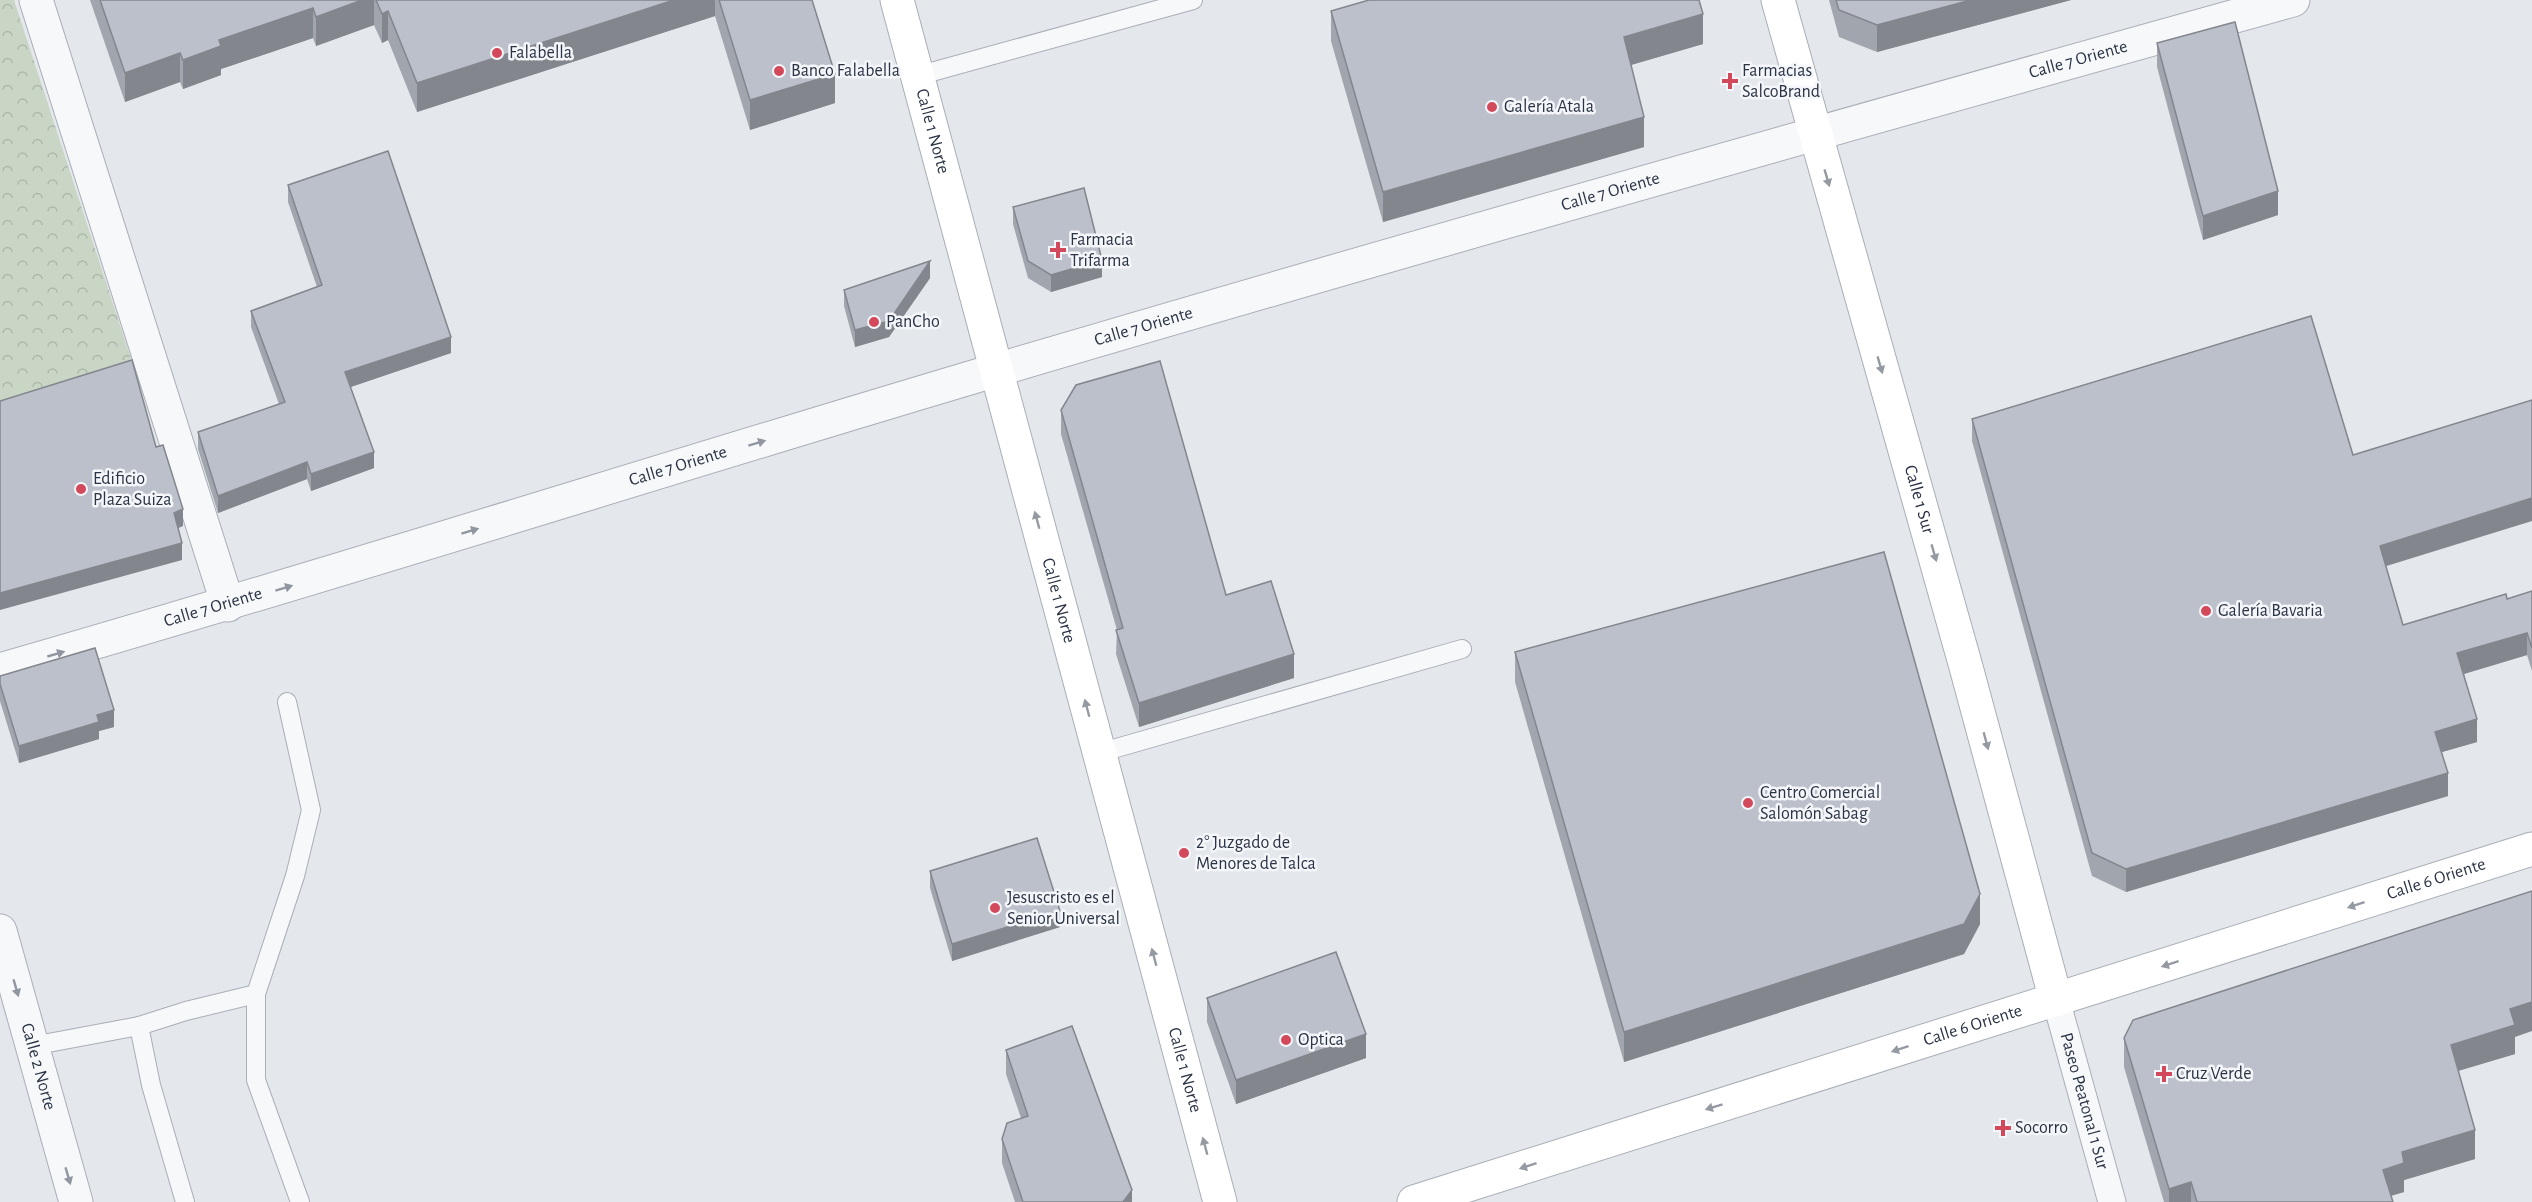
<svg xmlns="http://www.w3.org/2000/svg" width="2532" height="1202" viewBox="0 0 2532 1202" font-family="'Alegreya Sans',sans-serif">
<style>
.park{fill:url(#park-crowns)}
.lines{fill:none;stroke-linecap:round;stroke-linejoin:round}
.service-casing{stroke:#a9aeb7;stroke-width:20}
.pedestrian-casing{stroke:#a9aeb7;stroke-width:29}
.minor-casing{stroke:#a9aeb7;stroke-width:35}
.tertiary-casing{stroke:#a9aeb7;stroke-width:35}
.secondary-casing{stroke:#a9aeb7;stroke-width:35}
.service{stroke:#f7f8fa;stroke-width:18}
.pedestrian{stroke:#f7f8fa;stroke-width:27}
.minor{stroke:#f7f8fa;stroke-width:33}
.tertiary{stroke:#f7f8fa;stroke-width:33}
.secondary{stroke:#fff;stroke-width:33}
.wall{fill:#a1a5ae}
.shaded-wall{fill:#83868d}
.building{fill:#bbc0ca;stroke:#83868d;stroke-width:1.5}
.oneway{fill:#959aa2}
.oneway2{fill:#9196a0}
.poi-dot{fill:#d1495b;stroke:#f4f6f9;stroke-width:2}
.labels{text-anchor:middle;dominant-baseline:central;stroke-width:5;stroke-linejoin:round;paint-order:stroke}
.poi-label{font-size:18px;fill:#2b3445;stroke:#f4f6f9;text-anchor:start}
.street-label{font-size:18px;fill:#2b3445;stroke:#f4f6f9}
</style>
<defs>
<pattern id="park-crowns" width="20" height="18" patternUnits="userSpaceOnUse" patternTransform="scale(1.5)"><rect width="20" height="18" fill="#c9d6c5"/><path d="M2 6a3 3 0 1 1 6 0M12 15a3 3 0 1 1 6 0" fill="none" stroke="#adb8ab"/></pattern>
</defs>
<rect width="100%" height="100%" fill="#e4e7ec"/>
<polygon class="park" points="0,0 14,0 135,371 0,411"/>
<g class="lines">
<g class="service-casing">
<g id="service">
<polyline points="917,76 1193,0"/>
<polyline points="287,702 311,810 295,876 256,994 256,1080 300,1202"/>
<polyline points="1099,753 1462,649"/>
<polyline points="32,1046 139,1026"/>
<polyline points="185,1202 151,1085 139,1026 186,1011 256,994"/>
</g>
</g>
<g class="pedestrian-casing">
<g id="pedestrian">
<path id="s1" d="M2056 1000 2112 1202"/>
</g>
</g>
<g class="minor-casing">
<g id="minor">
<polyline points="36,0 228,605"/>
<path id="s2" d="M0 670C335 574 666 468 1000 369 1430 242 1861 120 2293 0"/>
</g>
</g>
<g class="tertiary-casing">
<g id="tertiary">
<path id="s3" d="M0 931 76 1202"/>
</g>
</g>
<g class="secondary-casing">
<g id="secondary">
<path id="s4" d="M897 0 1220 1202"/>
<path id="s5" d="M1778 0 1966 667 2056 1000"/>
<path id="s6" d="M1414 1202 2532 849"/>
</g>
</g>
<use href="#service" class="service"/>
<use href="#pedestrian" class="pedestrian"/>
<use href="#minor" class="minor"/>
<use href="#tertiary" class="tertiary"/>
<use href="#secondary" class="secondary"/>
</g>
<g class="wall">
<polygon points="90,0 812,0 835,103 750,130 715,16 417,112 388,40 382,43 374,25 316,46 313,38 221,69 221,75 183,89 180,82 125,102"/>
<polygon points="1829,0 2071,0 1877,52 1839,37"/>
<polygon points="1331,11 1703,44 1631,65 1644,147 1383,222 1331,41"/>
<polygon points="2157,43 2278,215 2203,240 2157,67"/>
<polygon points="288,185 451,353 350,387 374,468 311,491 307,479 218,513 198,449 198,432 279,404 251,327 251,311 317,287 288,202"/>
<polygon points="1013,207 1102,277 1051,292 1028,278 1013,224"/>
<polygon points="930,278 889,337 855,347 844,306 844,290"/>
<polygon points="1061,410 1226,595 1294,678 1139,727 1116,654 1117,630 1061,434"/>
<polygon points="1972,419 2386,566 2403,625 2507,599 2532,591 2532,671 2527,655 2464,674 2477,742 2442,752 2448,796 2126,892 2092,876 1972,441"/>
<polygon points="1515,652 1980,924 1964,954 1624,1062 1515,682"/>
<polygon points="0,676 114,727 99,731 99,739 19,763 0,701"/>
<polygon points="930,871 1060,927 952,961 930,888"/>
<polygon points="1207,998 1366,1058 1236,1104 1207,1022"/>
<polygon points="2515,1037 2515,1054 2458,1071 2475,1159 2404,1180 2404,1192 2391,1196 2393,1202 2164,1202 2124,1067 2124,1038"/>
<polygon points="1006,1050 1132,1202 1015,1202 1002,1163 1002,1139 1021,1118 1006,1074"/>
</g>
<g class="shaded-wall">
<polygon points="362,0 374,0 374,25 316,46 316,17"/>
<polygon points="674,0 715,0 715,16 417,112 417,83"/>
<polygon points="1971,0 2071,0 1877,52 1877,25"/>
<polygon points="313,8 313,38 221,69 221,75 183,89 183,60 219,40"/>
<polygon points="388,11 388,40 382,43 382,14"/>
<polygon points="1703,14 1703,44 1624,67 1624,37"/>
<polygon points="180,53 180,82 125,102 125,73"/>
<polygon points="835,74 835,103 750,130 750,100"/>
<polygon points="1644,117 1644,147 1383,222 1383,192"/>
<polygon points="2278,191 2278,215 2203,240 2203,216"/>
<polygon points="1102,260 1102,277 1051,292 1051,275"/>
<polygon points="930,261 930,278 889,337 855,347 855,330"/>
<polygon points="451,337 451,353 345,389 345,372"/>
<polygon points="374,452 374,468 311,491 311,474"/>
<polygon points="307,462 307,479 218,513 218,496"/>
<polygon points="2532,498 2532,521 2380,568 2380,546"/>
<polygon points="183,509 183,526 174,530 174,513"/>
<polygon points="182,543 182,560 0,610 0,593"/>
<polygon points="2527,633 2527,655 2457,676 2457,653"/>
<polygon points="1294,654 1294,678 1139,727 1139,703"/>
<polygon points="114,710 114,727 99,731 99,739 19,763 19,746 97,715"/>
<polygon points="2477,719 2477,742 2435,754 2435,732"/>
<polygon points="2448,773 2448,796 2126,892 2126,869"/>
<polygon points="1980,894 1980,924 1964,954 1624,1062 1624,1032"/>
<polygon points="1060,911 1060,927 952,961 952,944"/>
<polygon points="2532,1002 2532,1031 2515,1037 2515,1054 2451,1073 2451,1045 2510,1009"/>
<polygon points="1366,1034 1366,1058 1236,1104 1236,1080"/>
<polygon points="2475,1130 2475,1159 2404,1180 2404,1192 2383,1198 2383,1170 2402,1152"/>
<polygon points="2191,1182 2191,1202 2169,1202 2169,1189"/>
<polygon points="1132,1190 1132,1202 1123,1202"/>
</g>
<g class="building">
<polygon points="100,0 362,0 316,17 313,8 219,40 221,46 183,60 180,53 125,73"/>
<polygon points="376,0 674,0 417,83 388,11 382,14"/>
<polygon points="719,0 812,0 835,74 750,100"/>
<polygon points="1369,0 1699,0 1703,14 1624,37 1644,117 1383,192 1331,11"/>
<polygon points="1836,0 1971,0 1877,25 1839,10"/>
<polygon points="2235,22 2278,191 2203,216 2157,43"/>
<polygon points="388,151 451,337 345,372 374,452 311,474 307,462 218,496 198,432 285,402 251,311 322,285 288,185"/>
<polygon points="1084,188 1102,260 1051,275 1028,261 1013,207"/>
<polygon points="930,261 889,321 855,330 844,290"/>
<polygon points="2311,316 2353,455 2532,400 2532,498 2380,546 2403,625 2506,594 2507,599 2532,591 2532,648 2527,633 2457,653 2477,719 2435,732 2448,773 2126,869 2092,853 1972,419"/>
<polygon points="132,360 156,447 163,445 183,509 174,513 182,543 0,593 0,401"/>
<polygon points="1160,361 1226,595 1271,581 1294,654 1139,703 1116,630 1123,628 1061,410 1076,385"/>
<polygon points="1884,552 1980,894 1964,924 1624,1032 1515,652"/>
<polygon points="95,648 114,710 97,715 99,722 19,746 0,684 0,676"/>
<polygon points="1037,838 1060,911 952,944 930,871"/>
<polygon points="2532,891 2532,1002 2510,1009 2515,1025 2451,1045 2475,1130 2402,1152 2404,1163 2383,1170 2393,1202 2197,1202 2191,1182 2169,1189 2124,1038 2133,1020"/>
<polygon points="1336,952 1366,1034 1236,1080 1207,998"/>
<polygon points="1072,1026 1132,1190 1123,1202 1023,1202 1002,1139 1007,1123 1028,1116 1006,1050"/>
</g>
<defs><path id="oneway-solid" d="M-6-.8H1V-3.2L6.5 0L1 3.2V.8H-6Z" transform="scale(1.5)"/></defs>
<g class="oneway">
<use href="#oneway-solid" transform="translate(1827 178) rotate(74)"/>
<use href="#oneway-solid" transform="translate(1880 365) rotate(74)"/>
<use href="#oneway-solid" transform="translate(1037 520) rotate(-105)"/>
<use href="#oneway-solid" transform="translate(1934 553) rotate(74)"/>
<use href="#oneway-solid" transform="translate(1087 708) rotate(-105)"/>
<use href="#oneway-solid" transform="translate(1986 741) rotate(75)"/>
<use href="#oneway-solid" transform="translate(2356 905) rotate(162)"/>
<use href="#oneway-solid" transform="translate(1154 957) rotate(-105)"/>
<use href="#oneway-solid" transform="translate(2170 964) rotate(162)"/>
<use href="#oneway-solid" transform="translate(1900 1049) rotate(162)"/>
<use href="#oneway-solid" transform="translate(1714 1107) rotate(163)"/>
<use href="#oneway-solid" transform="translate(1205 1146) rotate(-105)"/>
<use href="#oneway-solid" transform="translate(1528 1166) rotate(162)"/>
</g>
<g class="oneway2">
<use href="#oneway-solid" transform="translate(757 443) rotate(-17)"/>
<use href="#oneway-solid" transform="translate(470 531) rotate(-17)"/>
<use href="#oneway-solid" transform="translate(284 588) rotate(-17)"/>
<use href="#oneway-solid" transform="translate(56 654) rotate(-16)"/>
<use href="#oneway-solid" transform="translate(16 988) rotate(74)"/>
<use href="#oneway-solid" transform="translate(68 1176) rotate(74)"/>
</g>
<g class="poi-dot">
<circle cx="497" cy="53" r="6"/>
<circle cx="779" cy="71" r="6"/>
<path d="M1727 72h6v6h6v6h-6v6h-6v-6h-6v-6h6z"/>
<circle cx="1492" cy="107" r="6"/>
<path d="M1055 241h6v6h6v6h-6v6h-6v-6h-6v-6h6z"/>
<circle cx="874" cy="322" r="6"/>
<circle cx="81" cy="489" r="6"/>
<circle cx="2206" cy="611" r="6"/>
<circle cx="1748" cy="803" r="6"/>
<circle cx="1184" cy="853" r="6"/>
<circle cx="995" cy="908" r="6"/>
<circle cx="1286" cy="1040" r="6"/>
<path d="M2161 1065h6v6h6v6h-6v6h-6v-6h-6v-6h6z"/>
<path d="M2000 1119h6v6h6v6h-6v6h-6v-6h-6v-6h6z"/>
</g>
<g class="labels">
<g class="poi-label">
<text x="509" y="53">Falabella</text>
<text x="791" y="71">Banco Falabella</text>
<text x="1742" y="71">Farmacias<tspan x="1742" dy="21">SalcoBrand</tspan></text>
<text x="1504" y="107">Galería Atala</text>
<text x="1070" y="240">Farmacia<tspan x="1070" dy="21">Trifarma</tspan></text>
<text x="886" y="322">PanCho</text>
<text x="93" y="479">Edificio<tspan x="93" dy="21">Plaza Suiza</tspan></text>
<text x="2218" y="611">Galería Bavaria</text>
<text x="1760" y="793">Centro Comercial<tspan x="1760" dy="21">Salomón Sabag</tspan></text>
<text x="1196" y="843">2° Juzgado de<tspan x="1196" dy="21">Menores de Talca</tspan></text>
<text x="1007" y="898">Jesuscristo es el<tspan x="1007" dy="21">Senior Universal</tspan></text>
<text x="1298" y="1040">Optica</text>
<text x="2176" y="1074">Cruz Verde</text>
<text x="2015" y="1128">Socorro</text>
</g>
<g class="street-label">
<text stroke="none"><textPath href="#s2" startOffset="2166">Calle 7 Oriente</textPath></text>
<text stroke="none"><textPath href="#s4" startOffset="136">Calle 1 Norte</textPath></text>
<text stroke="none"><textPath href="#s2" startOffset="1680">Calle 7 Oriente</textPath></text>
<text stroke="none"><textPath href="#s2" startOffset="1194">Calle 7 Oriente</textPath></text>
<text stroke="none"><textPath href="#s2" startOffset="708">Calle 7 Oriente</textPath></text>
<text stroke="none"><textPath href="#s5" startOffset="519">Calle 1 Sur</textPath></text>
<text stroke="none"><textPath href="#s4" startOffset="622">Calle 1 Norte</textPath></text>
<text stroke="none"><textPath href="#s2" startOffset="222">Calle 7 Oriente</textPath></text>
<text stroke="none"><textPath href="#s6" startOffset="1072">Calle 6 Oriente</textPath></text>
<text stroke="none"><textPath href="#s6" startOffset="586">Calle 6 Oriente</textPath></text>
<text stroke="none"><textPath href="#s3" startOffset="141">Calle 2 Norte</textPath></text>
<text stroke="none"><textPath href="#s4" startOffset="1108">Calle 1 Norte</textPath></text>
<text stroke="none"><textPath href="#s1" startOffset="105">Paseo Peatonal 1 Sur</textPath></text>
</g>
</g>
</svg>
